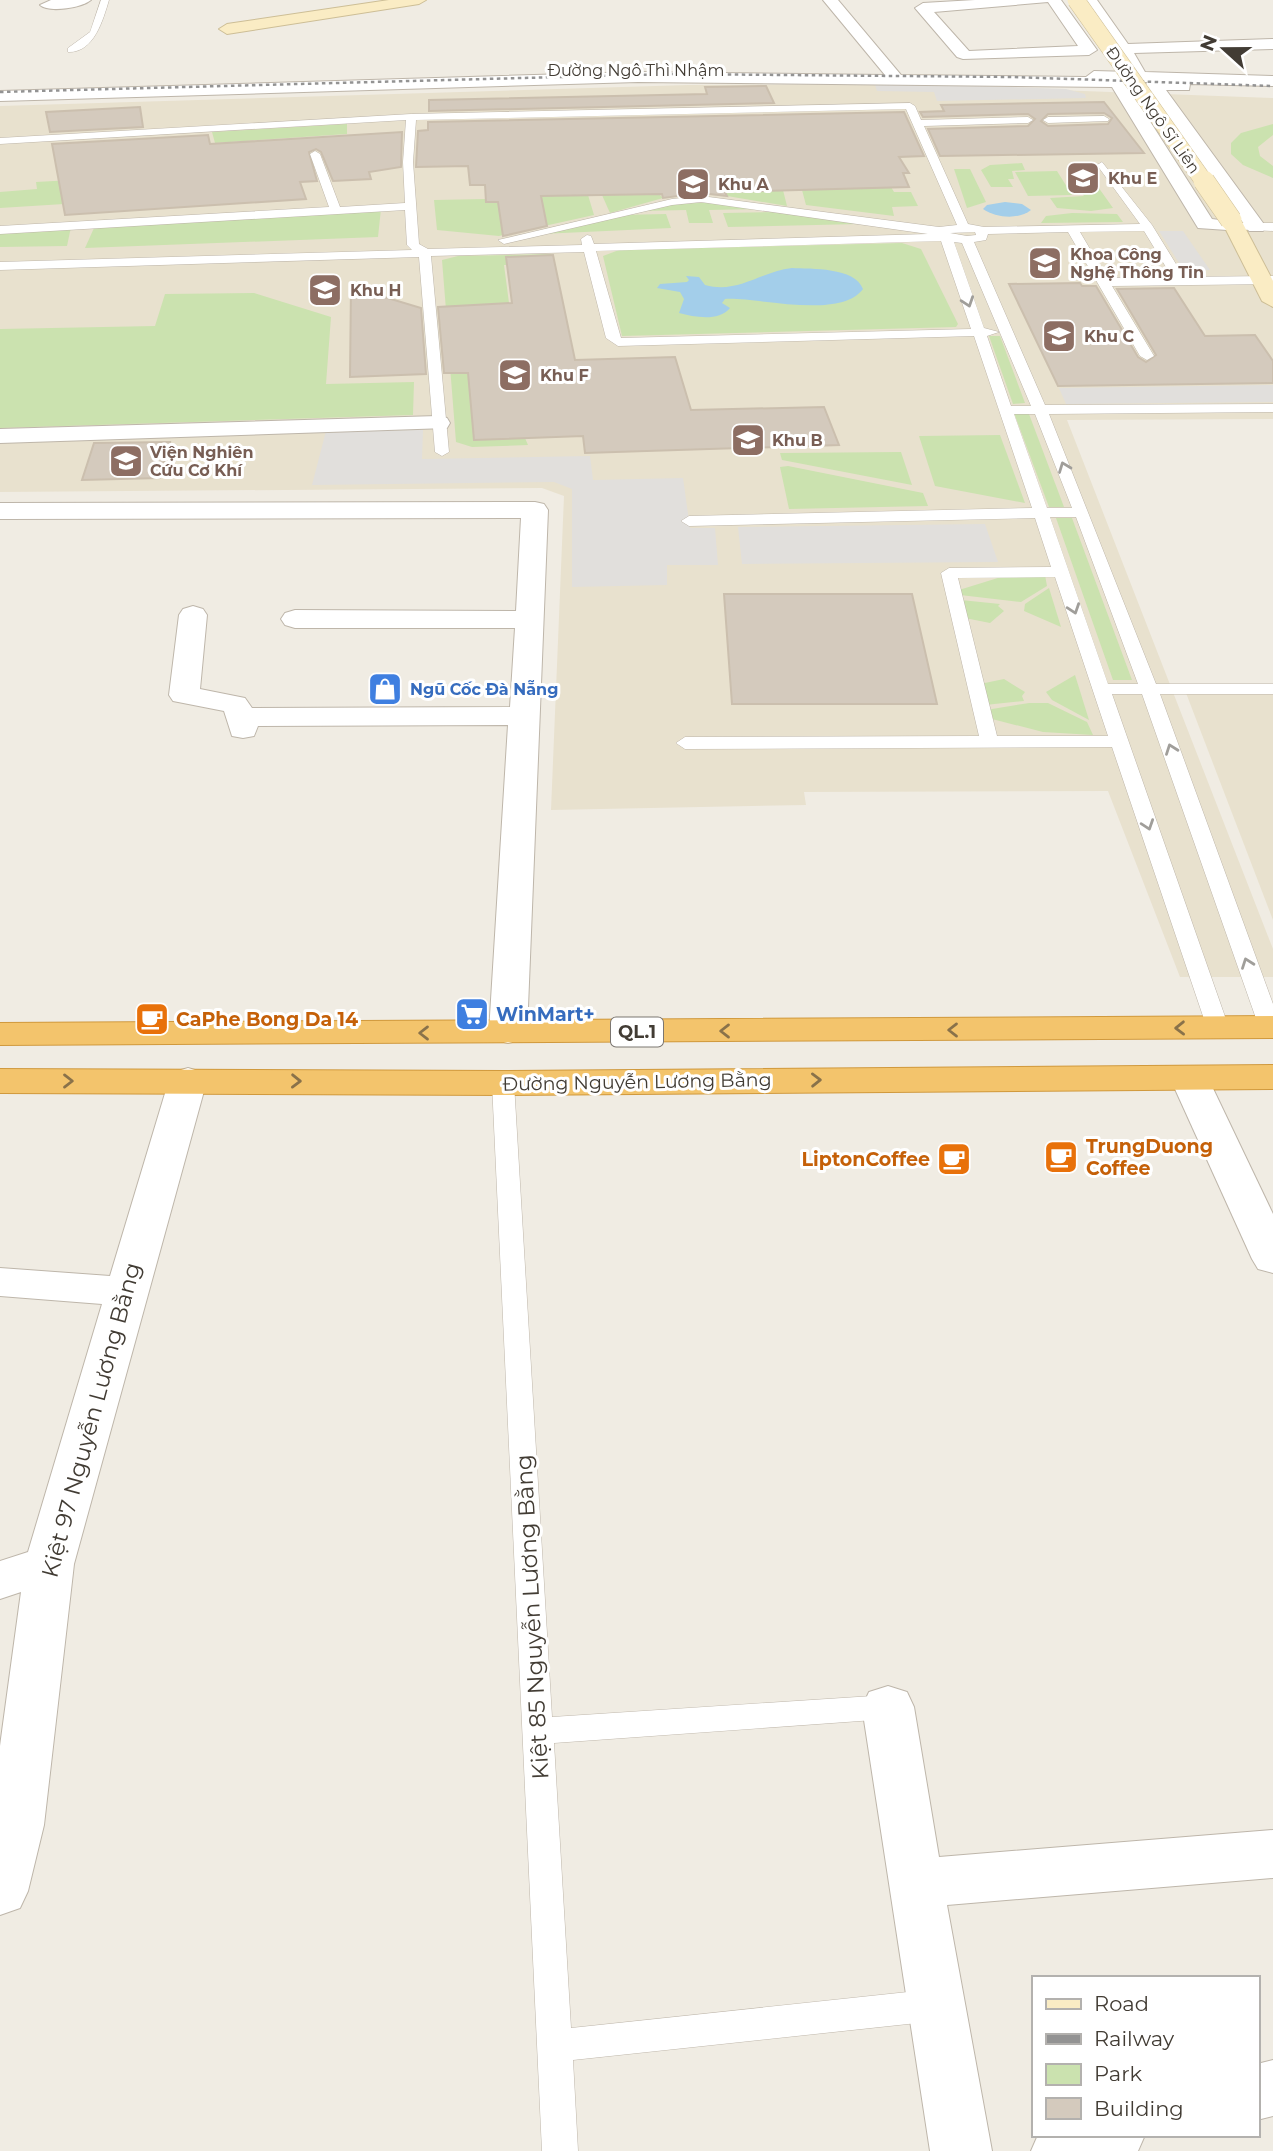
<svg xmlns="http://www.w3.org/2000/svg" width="1273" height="2151" viewBox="0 0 1273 2151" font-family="Montserrat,sans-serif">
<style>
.education{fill:#e8e1ce}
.green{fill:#cbe2af}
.parking{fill:#e1dfdc}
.water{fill:#a3ceea}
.building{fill:#d4cabd;stroke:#cbbfae;stroke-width:2;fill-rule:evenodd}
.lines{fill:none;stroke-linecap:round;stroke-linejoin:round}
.lane-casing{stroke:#beb6aa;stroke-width:1}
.street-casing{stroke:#beb6aa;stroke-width:2}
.secondary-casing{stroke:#cdbe96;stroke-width:2}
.highway-casing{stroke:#d0993d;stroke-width:2}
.lane{fill:#fff;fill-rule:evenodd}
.street{fill:#fff;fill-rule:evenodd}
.secondary{fill:#faecc4;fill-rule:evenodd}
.highway{fill:#f3c46c;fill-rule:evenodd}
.rail{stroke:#939393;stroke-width:2.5;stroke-dasharray:3.5 3.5;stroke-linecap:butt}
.secondary-bridge-far1-casing{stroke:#cdbe96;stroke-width:18;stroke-linecap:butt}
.secondary-bridge-casing{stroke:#cdbe96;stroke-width:22;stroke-linecap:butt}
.secondary-bridge-far1{stroke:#faecc4;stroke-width:17}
.secondary-bridge{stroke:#faecc4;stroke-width:21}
.oneway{stroke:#a09e9a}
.oneway2{stroke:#89724a}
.labels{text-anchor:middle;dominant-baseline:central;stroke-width:6;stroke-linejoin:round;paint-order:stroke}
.far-street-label{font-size:16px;fill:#423c34;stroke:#fff}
.far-education-label{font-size:16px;font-weight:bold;fill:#785e54;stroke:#fff;text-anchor:start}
.far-shop-label{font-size:16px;font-weight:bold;fill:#366cbe;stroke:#fff;text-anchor:start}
.shield{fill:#fff;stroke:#7b7671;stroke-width:2}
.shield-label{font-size:18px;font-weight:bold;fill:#423c34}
.shop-label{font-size:19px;font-weight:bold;fill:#366cbe;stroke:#fff;text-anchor:start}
.food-label{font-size:19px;font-weight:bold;fill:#c56008;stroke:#fff;text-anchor:start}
.street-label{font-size:19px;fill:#423c34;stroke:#fff}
.near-street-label{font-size:23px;fill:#423c34;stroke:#fff}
</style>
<rect width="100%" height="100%" fill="#f0ece3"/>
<g class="education">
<polygon points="890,84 1273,98 1273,419 1067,420 1273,949 1273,977 1180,977 1108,791 804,792 806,805 551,810 564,496 542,488 0,492 0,106 688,85"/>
<polygon points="1186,693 1273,694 1273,920"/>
</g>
<g class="green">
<polygon points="347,124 347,134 215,143 212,132"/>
<polygon points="1273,124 1273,135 1258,147 1260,156 1273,166 1273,178 1243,165 1231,154 1231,143 1241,133"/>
<polygon points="1022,163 1025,170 1012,171 1014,179 1008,179 1013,187 991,187 981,170 990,165"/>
<polygon points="954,169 970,169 986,202 967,208"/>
<polygon points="237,171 302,189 0,208 0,192 37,189 36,182"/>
<polygon points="1057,171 1072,195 1028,196 1015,172"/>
<polygon points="1068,177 1091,177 1113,208 1091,211 1057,208 1050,198 1084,196"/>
<polygon points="891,187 894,192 911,192 918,206 892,207 894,216 806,205 802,190"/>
<polygon points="783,190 787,206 727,196 726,192"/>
<polygon points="659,194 663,198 610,213 602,195"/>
<polygon points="588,195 594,215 499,236 437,230 434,200 485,199 486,202 502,202 503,197"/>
<polygon points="726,202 761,209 709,210 713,223 689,223 686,210 641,211 672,204"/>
<polygon points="381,209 378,237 85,248 94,228"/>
<polygon points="776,212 859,224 728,227 723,213"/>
<polygon points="1072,213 1117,214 1123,222 1041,223 1046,216"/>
<polygon points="666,214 671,228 541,234 620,215"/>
<polygon points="71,227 67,246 0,247 0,232"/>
<polygon points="902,243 921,249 958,324 956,327 622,336 603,256 619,250"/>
<polygon points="551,254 553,264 504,265 509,303 446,310 442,260 458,256"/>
<polygon points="254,293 331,317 326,384 414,382 413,415 0,428 0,329 155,326 165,294"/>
<polygon points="462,315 474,439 525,438 528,445 472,447 456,442 446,316"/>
<polygon points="989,336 1000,336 1025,403 1013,404"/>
<polygon points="1014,413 1029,414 1064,507 1049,507"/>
<polygon points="1000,435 1025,503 935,486 919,436"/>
<polygon points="901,452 912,485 782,460 780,453"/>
<polygon points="788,466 923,493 928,506 789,509 780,467"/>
<polygon points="1056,518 1072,518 1132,680 1113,680"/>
<polygon points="1045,575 1047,586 1021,602 960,595 959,590 1001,577"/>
<polygon points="1049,588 1061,627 1024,611 1025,604"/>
<polygon points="961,600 1000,604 998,606 1004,611 990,623 965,618"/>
<polygon points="1075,675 1089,720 1052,700 1046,692"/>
<polygon points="1004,679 1025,692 1022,696 1024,701 985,705 980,684"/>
<polygon points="1029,703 1048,703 1087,722 1093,735 1043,732 992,719 986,710"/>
</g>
<g class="parking">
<polygon points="874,82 1066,89 1085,94 1086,98 937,101 934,92 877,91"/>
<polygon points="1159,231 1183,231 1210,270 1184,271"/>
<polygon points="1273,385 1273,402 1066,404 1059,388"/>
<polygon points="423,430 422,459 590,456 593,480 683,478 690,528 715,528 718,565 667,565 667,585 572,587 572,489 554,482 312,485 326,431"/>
<polygon points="985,524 998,562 742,564 738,527"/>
</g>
<g class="water">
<path d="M1005 202 1022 204 1031 210C1019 220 996 218 983 209L987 205Z"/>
<path d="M792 268C811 269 855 267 863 289 840 320 759 297 725 299L722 303 730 308C718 322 695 317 679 313L684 299 680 292 657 288 660 284 687 282 689 280 686 276 699 277 705 285C738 294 759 272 792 268Z"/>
</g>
<g class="building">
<polygon points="766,86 774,103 429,111 429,100 707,94 705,87"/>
<path d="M1104 102 1144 153 940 156 928 129 1028 126 1035 119 1028 114 923 117 920 112 944 111 941 105ZM1048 114 1104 113 1112 118 1108 124 1048 126 1041 121Z"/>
<polygon points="140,107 143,127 50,132 46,112"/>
<polygon points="904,112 924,156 899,157 909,173 903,173 909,187 725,192 727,196 701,193 663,198 662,194 541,196 547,226 503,236 498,202 486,202 485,185 470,185 468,166 416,167 418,131 428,130 428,122"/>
<polygon points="402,132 401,167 369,172 371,179 333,181 321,152 316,149 309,152 317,181 300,182 306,199 65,215 52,144 208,135 210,144"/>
<polygon points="553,255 575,360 675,357 691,410 824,407 839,445 585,453 583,436 474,440 468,373 444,373 438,307 512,303 506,257"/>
<polygon points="1080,283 1082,286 1096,286 1138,357 1146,362 1156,355 1117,289 1174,288 1205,336 1255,335 1273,361 1273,383 1058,386 1009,284"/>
<polygon points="351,287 421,308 426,374 350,377"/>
<polygon points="170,442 160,478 82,480 94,443"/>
<polygon points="724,594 912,594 937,704 732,704"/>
</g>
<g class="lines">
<g class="lane-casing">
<g id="lane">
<path d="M101 0H109C103 20 94 53 68 52V48L90 32Z"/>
<path d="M910 103 915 106 921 120 1028 117 1033 120 1028 123 924 126 968 224 984 227 1140 224 1097 165 1102 162 1152 225 1184 277 1273 276V284L1112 286 1154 356 1147 360 1140 356 1068 232 988 234 986 240 974 242 1045 405 1273 404V412L1049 414 1156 684H1273V694H1160L1273 1004V1033L1262 1032 1259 1027 1142 694H1112L1229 1028 1218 1035 1207 1028 1112 747 685 749 676 743 685 737 979 736 941 573 949 568 1051 567 1035 518 689 526 681 521 689 516 1032 508 974 336 618 346 606 338 584 252 431 256 449 452 442 456 435 452 419 257 0 270V262L412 250 407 245 405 210 0 234V226L329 207 310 154 315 151 320 154 340 207 405 203 403 162 406 120 0 144V138L411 114ZM906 109 957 225 939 227 701 196 672 199 498 240 504 244 672 205 701 202 928 234 594 244 591 236 587 235 581 239 582 245 428 249 419 244 413 162 416 120ZM1144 231 1172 277 1107 278 1080 232ZM975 232 976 235 967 236 950 233ZM941 241 971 329 621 338 596 251ZM954 242 962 243 1031 406H1011L987 336 999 332 984 328ZM1014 414H1035L1072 508H1047ZM1050 517H1076L1138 684H1108ZM1055 577 1108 736H997L958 578Z"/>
<polygon points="1104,116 1109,119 1108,121 1048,123 1043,120 1048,117"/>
<polygon points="1235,223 1273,223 1273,231 1231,229 1231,225"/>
<polygon points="503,1076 514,1083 552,1717 888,1695 899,1698 903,1707 899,1716 888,1719 554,1743 571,2028 936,1989 948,1994 953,2005 948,2016 936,2021 573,2060 578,2151 542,2151 492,1083"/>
</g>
</g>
<g class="street-casing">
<g id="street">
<path d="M51 0H91C82 8 49 13 40 5Z"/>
<polygon points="823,0 838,0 901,75 1086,77 1094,71 1131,72 1083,0 1097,0 1128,44 1273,39 1273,49 1134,53 1145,72 1273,76 1273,86 1190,84 1189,90 1166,90 1266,227 1263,231 1249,231 1146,85 1147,82 1125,82 1212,219 1242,223 1245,227 1242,231 1198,228 1112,87 638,82 0,101 0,91 638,72 885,75"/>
<path d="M975 0H1061L1097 50 1089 55 963 59 957 57 915 8 923 3ZM1048 2 1078 46 969 51 934 12Z"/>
<polygon points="438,416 447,418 450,423 447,428 0,443 0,429"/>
<polygon points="535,502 544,504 548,510 527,1032 521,1040 508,1043 495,1040 489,1032 508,725 258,726 254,736 243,738 232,736 224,711 173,701 169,695 179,615 183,609 193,606 203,609 207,615 200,689 245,698 252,708 510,707 515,628 295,628 285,625 281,619 285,613 295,610 516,611 521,518 0,519 0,503"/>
<polygon points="1189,1066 1203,1070 1208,1078 1273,1214 1273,1273 1258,1269 1252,1259 1170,1078 1175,1070"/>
<polygon points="188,1068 202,1072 207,1080 74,1564 44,1825 28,1891 20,1908 0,1915 0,1746 21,1592 0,1599 0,1561 28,1552 102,1304 0,1296 0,1268 110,1276 169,1080 174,1072"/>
<polygon points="888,1686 907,1692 914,1707 939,1857 1273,1830 1273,1878 947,1905 992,2151 930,2151 862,1707 869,1692"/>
<polygon points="1273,2060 1273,2116 1257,2120 1257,2064"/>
<polygon points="1038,2135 1145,2135 1138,2151 1031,2151"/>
</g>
</g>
<g class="secondary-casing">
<g id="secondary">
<polygon points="389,0 426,0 419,4 227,34 219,29 227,24"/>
<polygon points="1231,214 1241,220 1273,281 1273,307 1262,301 1221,220"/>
</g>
</g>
<g class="highway-casing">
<g id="highway">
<polygon points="1273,1016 1273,1038 0,1045 0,1023"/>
<polygon points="1273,1065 1273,1089 503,1095 0,1093 0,1069 503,1071"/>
</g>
</g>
<use href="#lane" class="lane"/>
<use href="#street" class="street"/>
<use href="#secondary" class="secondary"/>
<use href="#highway" class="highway"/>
<polyline class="rail" points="0,92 671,74 1013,77 1273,86"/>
<g class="secondary-bridge-far1-casing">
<polyline id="secondary-bridge-far1" points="1076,0 1205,183"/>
</g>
<g class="secondary-bridge-casing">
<polyline id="secondary-bridge" points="1204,181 1231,220"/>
</g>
<use href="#secondary-bridge-far1" class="secondary-bridge-far1"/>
<use href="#secondary-bridge" class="secondary-bridge"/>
</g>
<defs><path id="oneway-chevron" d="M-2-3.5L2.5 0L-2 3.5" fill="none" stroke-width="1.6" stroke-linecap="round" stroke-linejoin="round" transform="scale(1.75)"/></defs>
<g class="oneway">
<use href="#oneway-chevron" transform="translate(968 302) rotate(71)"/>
<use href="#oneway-chevron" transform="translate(1064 467) rotate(-111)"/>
<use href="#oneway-chevron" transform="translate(1074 609) rotate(71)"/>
<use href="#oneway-chevron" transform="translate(1171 749) rotate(-110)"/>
<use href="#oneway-chevron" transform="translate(1148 825) rotate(71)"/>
<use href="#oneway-chevron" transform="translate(1247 963) rotate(-110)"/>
</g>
<g class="oneway2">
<use href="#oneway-chevron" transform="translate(1180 1028) rotate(179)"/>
<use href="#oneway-chevron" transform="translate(953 1030) rotate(180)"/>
<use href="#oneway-chevron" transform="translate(725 1031) rotate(180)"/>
<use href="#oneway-chevron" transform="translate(424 1033) rotate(180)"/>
<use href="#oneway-chevron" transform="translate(816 1080) rotate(-1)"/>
<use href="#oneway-chevron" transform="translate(68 1081)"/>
<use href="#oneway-chevron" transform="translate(296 1081) rotate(1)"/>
</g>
<defs>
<g id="school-square" transform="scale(1.75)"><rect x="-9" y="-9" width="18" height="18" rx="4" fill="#8d6e63" stroke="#fff"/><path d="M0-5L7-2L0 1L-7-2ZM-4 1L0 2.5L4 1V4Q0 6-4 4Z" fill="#fff"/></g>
<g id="university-square" transform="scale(1.75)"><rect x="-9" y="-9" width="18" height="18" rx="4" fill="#8d6e63" stroke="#fff"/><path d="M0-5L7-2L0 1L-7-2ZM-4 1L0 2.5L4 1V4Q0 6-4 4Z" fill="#fff"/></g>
<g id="shop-square" transform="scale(1.75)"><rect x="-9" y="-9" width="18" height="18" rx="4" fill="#3f7fe0" stroke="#fff"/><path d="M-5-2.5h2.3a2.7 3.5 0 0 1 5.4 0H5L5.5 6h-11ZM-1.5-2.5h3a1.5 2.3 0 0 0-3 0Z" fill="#fff"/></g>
<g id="supermarket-square" transform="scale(1.75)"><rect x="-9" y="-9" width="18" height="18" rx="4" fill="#3f7fe0" stroke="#fff"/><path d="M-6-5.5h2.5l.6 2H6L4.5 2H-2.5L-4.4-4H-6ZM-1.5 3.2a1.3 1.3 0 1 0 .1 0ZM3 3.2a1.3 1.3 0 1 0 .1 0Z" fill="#fff"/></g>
<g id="cafe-square" transform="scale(1.75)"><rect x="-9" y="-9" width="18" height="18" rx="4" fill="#e8710a" stroke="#fff"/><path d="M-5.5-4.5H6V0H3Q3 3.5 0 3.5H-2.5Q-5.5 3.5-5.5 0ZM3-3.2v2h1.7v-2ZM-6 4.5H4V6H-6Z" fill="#fff"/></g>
</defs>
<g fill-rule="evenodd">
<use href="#school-square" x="1083" y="178"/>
<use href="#university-square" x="693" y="184"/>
<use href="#school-square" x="1045" y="263"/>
<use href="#school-square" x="325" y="290"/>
<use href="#school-square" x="1059" y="336"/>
<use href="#school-square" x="515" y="375"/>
<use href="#school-square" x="748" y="440"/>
<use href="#school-square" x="126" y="461"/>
<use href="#shop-square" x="385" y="689"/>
<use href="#supermarket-square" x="472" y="1014"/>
<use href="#cafe-square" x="152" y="1019"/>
<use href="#cafe-square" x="1061" y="1157"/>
<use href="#cafe-square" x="954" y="1159"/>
</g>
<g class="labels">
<g class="far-street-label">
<text x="636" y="70">Đường Ngô Thì Nhậm</text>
<text transform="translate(1153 110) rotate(55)">Đường Ngô Sĩ Liên</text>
</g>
<g class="far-education-label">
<text x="1108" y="178">Khu E</text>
<text x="718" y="184">Khu A</text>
<text x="1070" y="254">Khoa Công<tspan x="1070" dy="18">Nghệ Thông Tin</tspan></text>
<text x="350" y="290">Khu H</text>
<text x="1084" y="336">Khu C</text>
<text x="540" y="375">Khu F</text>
<text x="772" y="440">Khu B</text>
<text x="150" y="452">Viện Nghiên<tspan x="150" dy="18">Cứu Cơ Khí</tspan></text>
</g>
<g class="far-shop-label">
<text x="410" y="689">Ngũ Cốc Đà Nẵng</text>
</g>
<rect class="shield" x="611" y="1017.5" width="52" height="29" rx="5"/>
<g class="shield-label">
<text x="637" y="1032">QL.1</text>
</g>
<g class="shop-label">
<text x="496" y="1014">WinMart+</text>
</g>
<g class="food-label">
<text x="176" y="1019">CaPhe Bong Da 14</text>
<text x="1086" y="1146">TrungDuong<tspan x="1086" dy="22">Coffee</tspan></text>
<text x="930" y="1159" text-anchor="end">LiptonCoffee</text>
</g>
<g class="street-label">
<text transform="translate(637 1082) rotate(-1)">Đường Nguyễn Lương Bằng</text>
</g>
<g class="near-street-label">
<text transform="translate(91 1420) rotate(-75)">Kiệt 97 Nguyễn Lương Bằng</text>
<text transform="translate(532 1617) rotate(-93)">Kiệt 85 Nguyễn Lương Bằng</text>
</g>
</g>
<rect x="1032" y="1976" width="228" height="161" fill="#ffffff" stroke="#b3b1ae" stroke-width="2"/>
<rect x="1046" y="1999" width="35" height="10" fill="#faecc4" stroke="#b3b1ae" stroke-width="2"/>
<text x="1094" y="2011" font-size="21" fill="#423c34">Road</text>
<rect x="1046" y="2034" width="35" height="10" fill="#939393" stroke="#b3b1ae" stroke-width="2"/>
<text x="1094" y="2046" font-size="21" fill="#423c34">Railway</text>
<rect x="1046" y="2064" width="35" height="21" fill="#cbe2af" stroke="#b3b1ae" stroke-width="2"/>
<text x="1094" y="2081" font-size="21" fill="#423c34">Park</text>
<rect x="1046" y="2098" width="35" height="21" fill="#d4cabd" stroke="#b3b1ae" stroke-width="2"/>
<text x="1094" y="2116" font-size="21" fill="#423c34">Building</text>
<g transform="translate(1224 49) rotate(291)" stroke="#ffffff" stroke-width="5" paint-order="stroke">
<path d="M0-5L12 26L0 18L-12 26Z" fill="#423c34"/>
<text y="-10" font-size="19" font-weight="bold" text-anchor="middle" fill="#423c34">N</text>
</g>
</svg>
